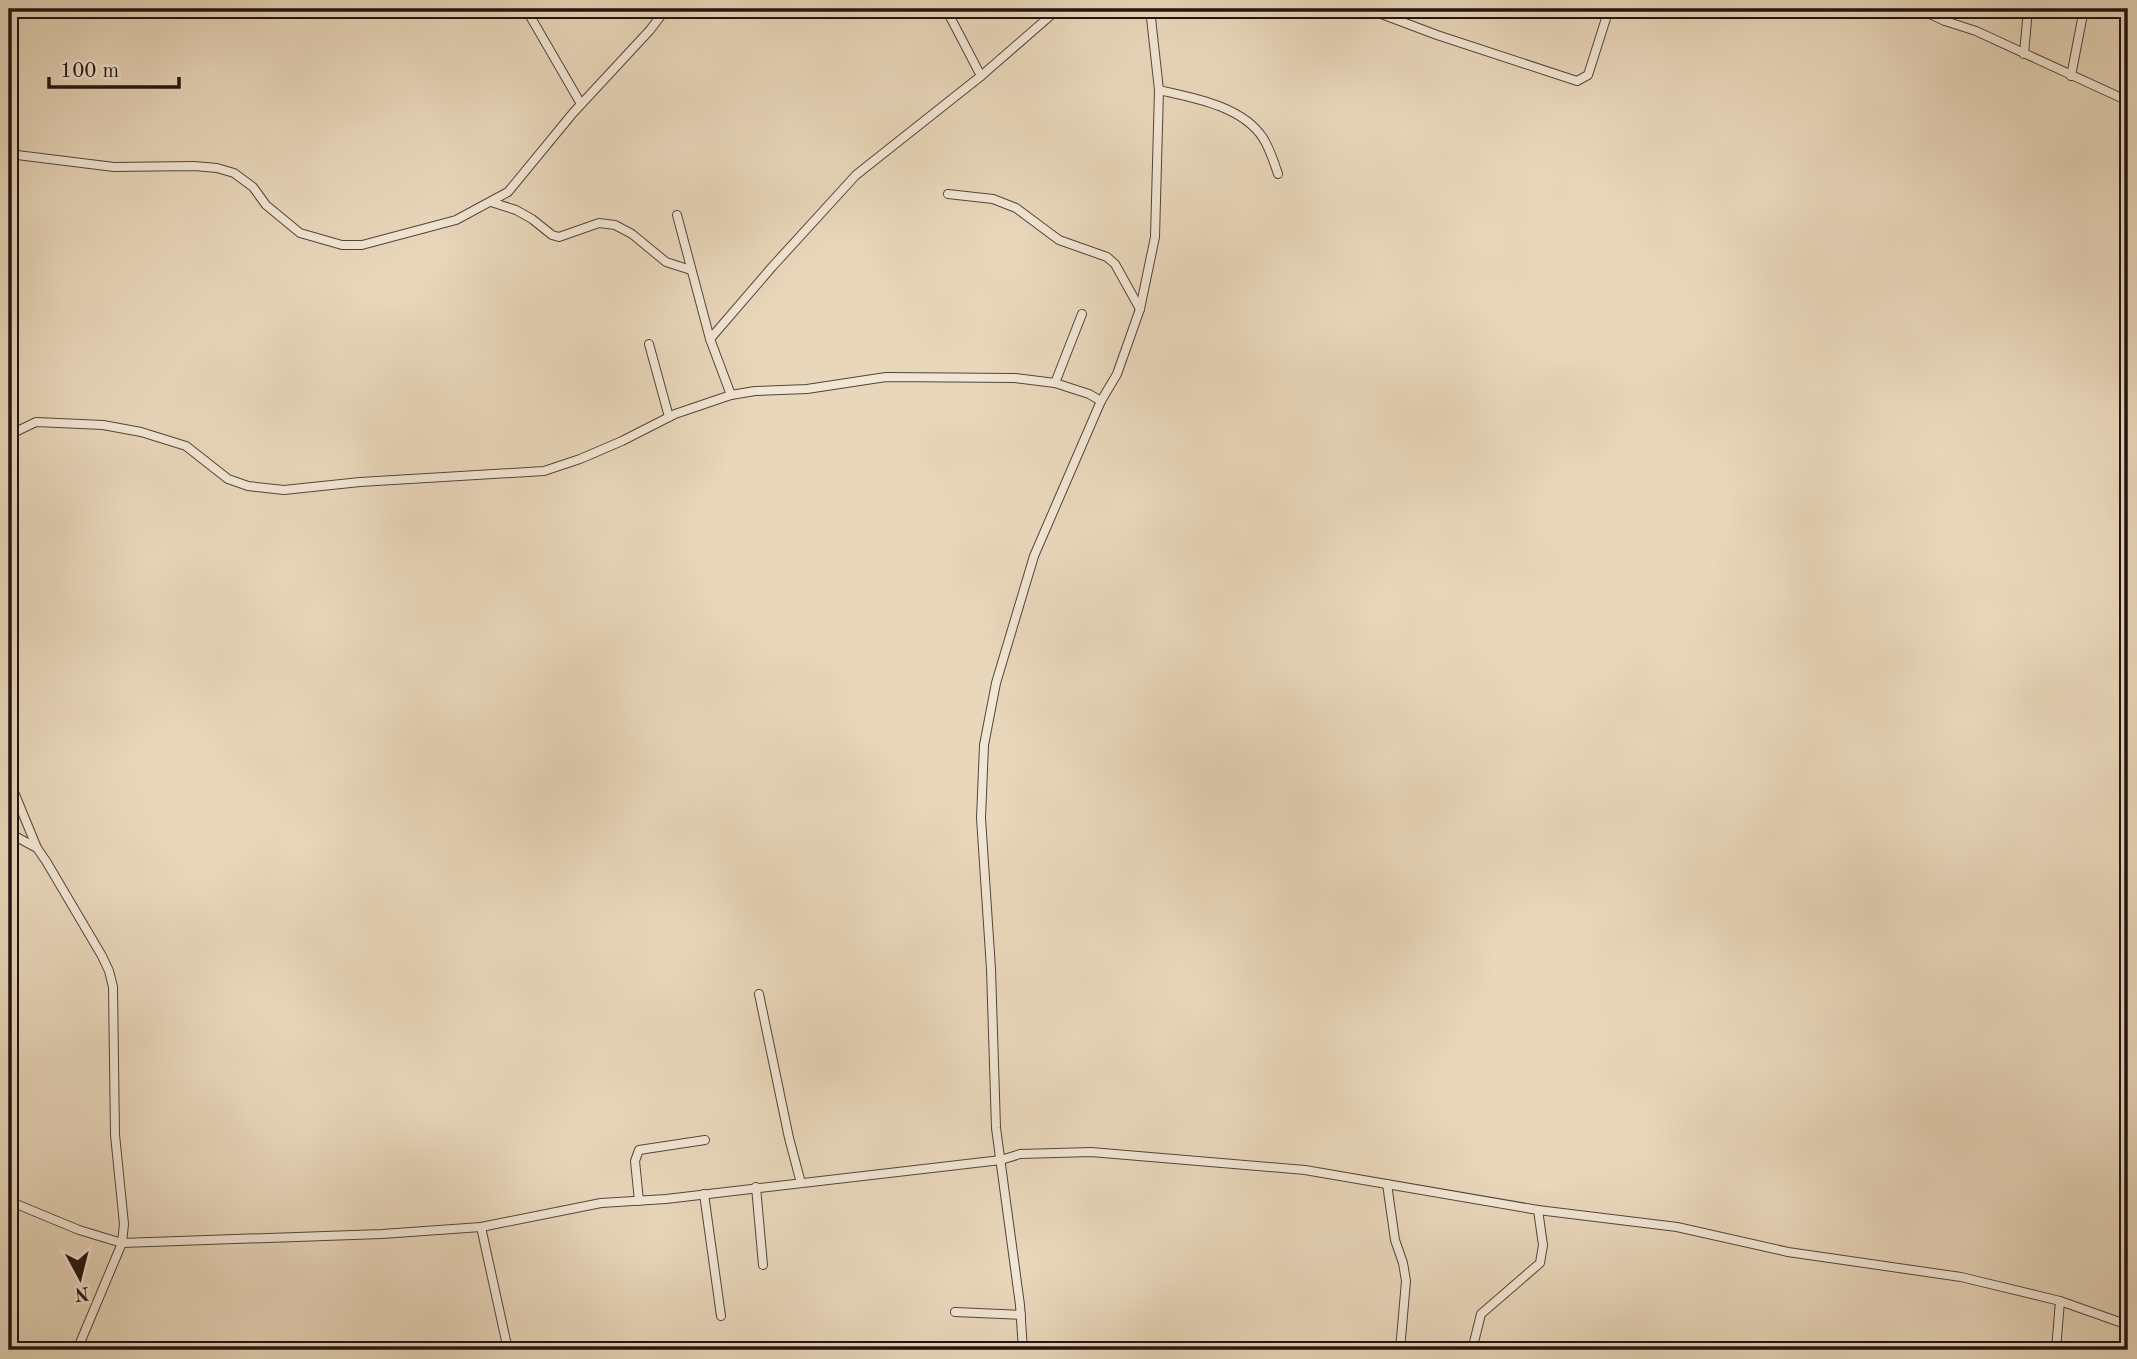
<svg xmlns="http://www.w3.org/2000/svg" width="2137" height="1359" viewBox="0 0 2137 1359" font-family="'Old Standard TT',serif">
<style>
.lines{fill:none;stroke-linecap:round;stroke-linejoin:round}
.street-casing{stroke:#53453a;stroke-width:10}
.street{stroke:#f1e5d3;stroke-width:8}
</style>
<rect width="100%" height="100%" fill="#e9d7bb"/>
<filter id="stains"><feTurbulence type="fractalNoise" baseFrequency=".00286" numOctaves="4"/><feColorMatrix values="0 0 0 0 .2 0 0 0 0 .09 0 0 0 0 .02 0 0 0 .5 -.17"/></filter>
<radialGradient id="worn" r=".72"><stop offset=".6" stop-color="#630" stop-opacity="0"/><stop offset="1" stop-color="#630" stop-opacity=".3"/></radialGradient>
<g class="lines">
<g class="street-casing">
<g id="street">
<polyline points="526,9 581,104"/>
<polyline points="946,9 981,76"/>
<polyline points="1368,9 1437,35 1577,81 1588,75 1609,9"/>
<polyline points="1919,9 1945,21 1976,31 2128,101"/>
<polyline points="1945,21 1949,9"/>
<polyline points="2024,54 2028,9"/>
<polyline points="2071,76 2084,9"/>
<path d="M1159 90C1194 98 1242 106 1263 138 1270 149 1274 162 1278 174"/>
<polyline points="9,154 114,167 194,166 217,168 234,173 253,187 266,205 300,233 342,245 362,245 456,220 508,192 573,113 650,30 666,9"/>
<polyline points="948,194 993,199 1016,208 1059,240 1107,257 1115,264 1140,309"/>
<polyline points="491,202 516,210 532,219 552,235 559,237 599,223 615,225 632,234 666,262 691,270"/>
<polyline points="677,215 710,339 731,395"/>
<polyline points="2126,232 2128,229"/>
<polyline points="710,339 772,267 856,175 981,76 1058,9"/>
<polyline points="649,344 669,417"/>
<polyline points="1055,383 1082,314"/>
<polyline points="9,435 36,422 103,425 141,432 186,446 228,479 248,486 284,490 360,482 544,471 580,459 622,441 675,414 731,395 755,391 807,389 886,377 1015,378 1055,383 1089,394 1101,401"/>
<polyline points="9,780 37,848"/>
<polyline points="9,833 37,848 46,861 102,956 109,971 113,987 115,1135 124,1224 122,1243 77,1350"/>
<polyline points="759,994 789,1138 801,1183"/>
<polyline points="1387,1184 1395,1240 1403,1263 1406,1281 1400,1350"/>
<polyline points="756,1187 763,1265"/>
<polyline points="704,1194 721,1316"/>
<polyline points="9,1201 79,1230 122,1243 382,1234 481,1227 601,1203 666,1199 1001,1160 1020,1154 1091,1152 1305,1170 1538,1210 1677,1227 1788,1252 1961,1277 2060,1301 2128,1325"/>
<polyline points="639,1201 635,1161 639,1150 705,1140"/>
<polyline points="481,1227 508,1350"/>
<polyline points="955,1312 1021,1315"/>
<polyline points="1023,1350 1020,1305 996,1128 991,969 981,818 984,745 996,683 1034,556 1101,401 1117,374 1140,309 1155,237 1159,90 1150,9"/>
<polyline points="1472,1350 1481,1314 1540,1263 1543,1245 1538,1210"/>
<polyline points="2056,1350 2060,1301"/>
</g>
</g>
<use href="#street" class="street"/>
</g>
<rect width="2137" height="1359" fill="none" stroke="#e9d7bb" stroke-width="35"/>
<rect x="10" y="10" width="2116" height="1338" fill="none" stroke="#21140f" stroke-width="3.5"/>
<rect x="18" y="18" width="2102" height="1324" fill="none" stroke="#21140f" stroke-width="2"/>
<g transform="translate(80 1278) rotate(173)" stroke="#f1e5d3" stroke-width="5" paint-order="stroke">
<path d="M0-5L12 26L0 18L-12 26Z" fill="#21140f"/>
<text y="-10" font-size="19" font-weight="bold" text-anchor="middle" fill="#21140f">N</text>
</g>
<path d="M49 77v10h130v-10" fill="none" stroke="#21140f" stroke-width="3.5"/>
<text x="60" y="77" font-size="21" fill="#21140f" stroke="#f1e5d3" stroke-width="5" paint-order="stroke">100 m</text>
<rect width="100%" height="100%" filter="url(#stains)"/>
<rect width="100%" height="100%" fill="url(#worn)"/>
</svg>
